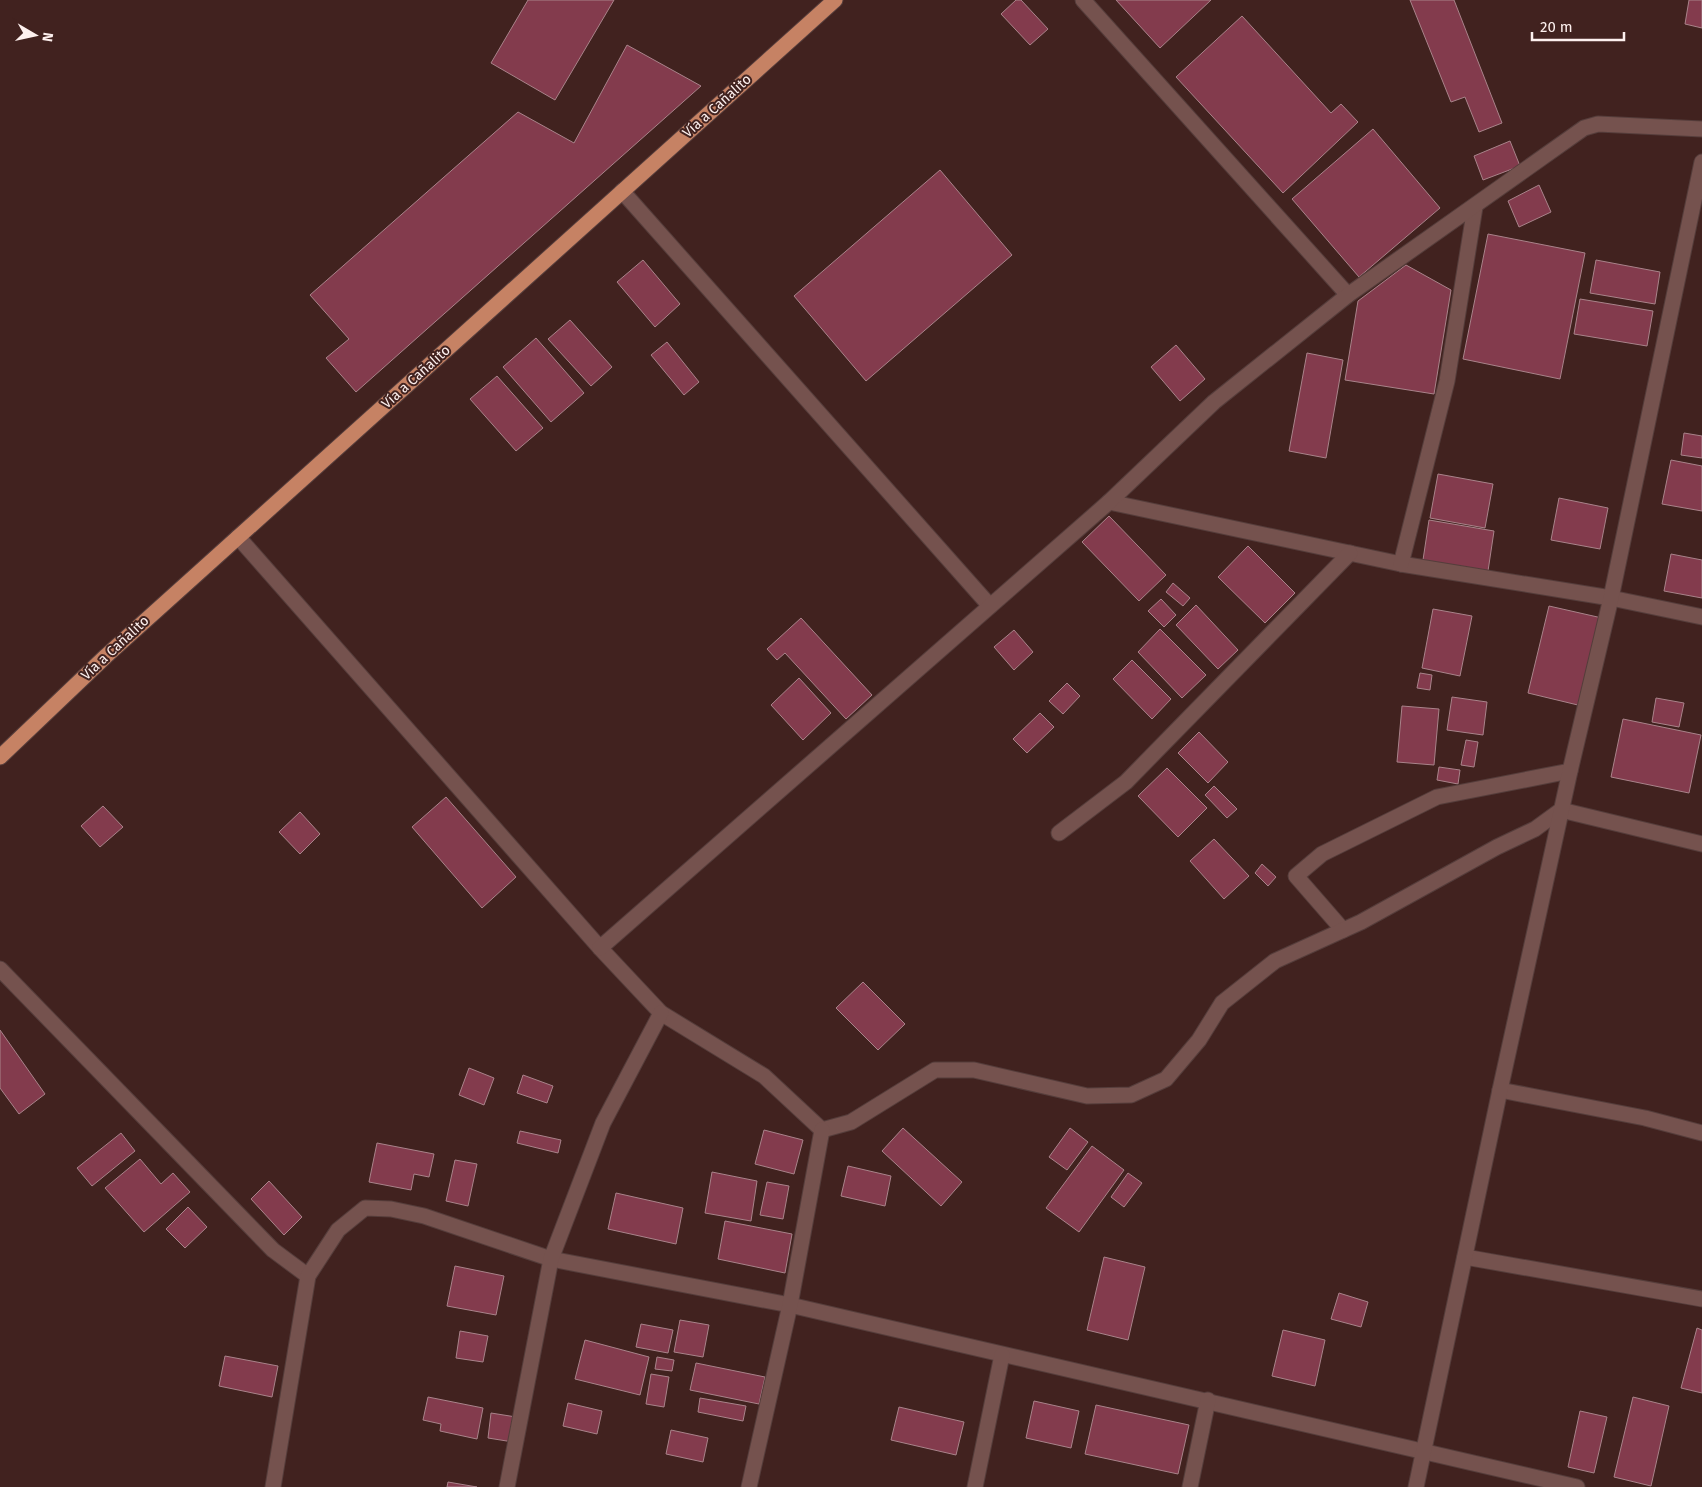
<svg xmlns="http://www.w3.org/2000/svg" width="1702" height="1487" viewBox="0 0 1702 1487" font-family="'Fira Sans',sans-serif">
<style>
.building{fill:#833b4d;stroke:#a9838a}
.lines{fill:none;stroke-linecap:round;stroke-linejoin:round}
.minor-casing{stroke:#553d3b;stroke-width:17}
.major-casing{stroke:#553d3b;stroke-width:17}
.minor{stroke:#75524e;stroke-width:15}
.major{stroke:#c68264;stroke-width:15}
.labels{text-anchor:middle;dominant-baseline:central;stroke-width:4;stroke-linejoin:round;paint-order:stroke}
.street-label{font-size:14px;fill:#fdf0ee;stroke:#41221f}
</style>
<rect width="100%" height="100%" fill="#41221f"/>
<g class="building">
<polygon points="528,0 614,0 555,100 491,63"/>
<polygon points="1016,0 1021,0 1048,29 1030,45 1001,14"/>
<polygon points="1116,0 1211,0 1160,48"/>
<polygon points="1410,0 1454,0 1502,123 1479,132 1465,97 1451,102"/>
<polygon points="1689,0 1702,0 1702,28 1685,24"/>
<polygon points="1242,16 1331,113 1341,104 1358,122 1283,193 1176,77"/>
<polygon points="627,45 701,86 356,392 326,358 349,339 310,295 518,112 574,143"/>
<polygon points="1373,129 1440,208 1359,277 1292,199"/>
<polygon points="1510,141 1520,166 1483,180 1474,156"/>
<polygon points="940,170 1012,255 866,381 794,296"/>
<polygon points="1539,185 1551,212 1519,227 1508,201"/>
<polygon points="1488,234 1585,253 1560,379 1463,359"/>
<polygon points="643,260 680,304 655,327 617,282"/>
<polygon points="1596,260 1660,272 1655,304 1590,293"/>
<polygon points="1406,265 1451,290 1434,394 1345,380 1358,301"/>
<polygon points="1580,299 1653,311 1647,346 1574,334"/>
<polygon points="570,320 612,367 591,386 548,339"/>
<polygon points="536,338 584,393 551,422 503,367"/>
<polygon points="667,342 699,382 684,395 651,355"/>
<polygon points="1176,345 1205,379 1180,401 1151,367"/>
<polygon points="1307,353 1343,360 1326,458 1289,451"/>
<polygon points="497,376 543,428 516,451 470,399"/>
<polygon points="1684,433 1702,436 1702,458 1681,455"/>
<polygon points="1671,460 1702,466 1702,511 1662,504"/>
<polygon points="1438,474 1493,484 1485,528 1430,518"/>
<polygon points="1559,498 1608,508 1600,549 1551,540"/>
<polygon points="1109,516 1166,575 1139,601 1082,542"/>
<polygon points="1429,520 1494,531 1488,571 1423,560"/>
<polygon points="1248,546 1295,593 1265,623 1218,577"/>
<polygon points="1671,554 1702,560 1702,598 1664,591"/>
<polygon points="1173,583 1190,598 1183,606 1166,592"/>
<polygon points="1161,599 1176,615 1164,627 1148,611"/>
<polygon points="1196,605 1238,650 1218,669 1176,625"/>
<polygon points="1549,606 1602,618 1582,706 1528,693"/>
<polygon points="1433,609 1472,616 1460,676 1422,668"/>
<polygon points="801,618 872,695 846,719 785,653 777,660 767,649"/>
<polygon points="1160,629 1206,675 1182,698 1138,652"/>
<polygon points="1014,630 1033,652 1014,670 994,647"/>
<polygon points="1132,660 1171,699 1152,719 1113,679"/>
<polygon points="1420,673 1432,675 1430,690 1417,688"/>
<polygon points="799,678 831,713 803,740 771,705"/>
<polygon points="1067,683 1080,696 1063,714 1049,701"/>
<polygon points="1452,697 1487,702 1483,735 1447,730"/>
<polygon points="1656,698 1684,703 1679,727 1652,722"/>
<polygon points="1402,706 1439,709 1434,765 1397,762"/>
<polygon points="1040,713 1054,727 1027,753 1013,739"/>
<polygon points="1623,719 1701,735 1689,793 1611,777"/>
<polygon points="1199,732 1228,762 1208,783 1178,753"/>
<polygon points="1466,740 1478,742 1474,767 1461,765"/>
<polygon points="1439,767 1460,770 1458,784 1437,780"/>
<polygon points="1167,768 1207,808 1178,837 1138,796"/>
<polygon points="1214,786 1237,809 1227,818 1205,795"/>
<polygon points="446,797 516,877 482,908 412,827"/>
<polygon points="103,806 123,827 100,847 81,826"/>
<polygon points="300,812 320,834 300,854 279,832"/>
<polygon points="1214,839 1249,876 1224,899 1190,861"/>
<polygon points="1262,864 1276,877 1268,886 1255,873"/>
<polygon points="863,982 905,1024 878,1050 836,1008"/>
<polygon points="0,1030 45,1094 19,1114 0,1088"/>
<polygon points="469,1068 494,1078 484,1105 459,1095"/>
<polygon points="523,1075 553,1086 547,1103 517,1093"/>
<polygon points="903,1128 962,1182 941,1206 882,1151"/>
<polygon points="1070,1128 1088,1142 1067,1170 1049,1157"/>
<polygon points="764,1130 803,1140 794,1174 755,1164"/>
<polygon points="520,1131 561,1140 558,1153 517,1143"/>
<polygon points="121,1133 135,1151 92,1186 77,1168"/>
<polygon points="377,1143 434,1154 429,1177 414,1174 411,1190 369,1182"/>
<polygon points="1092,1146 1124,1170 1079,1232 1046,1208"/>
<polygon points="140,1159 161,1184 173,1173 190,1192 144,1232 105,1188"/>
<polygon points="455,1160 477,1164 468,1206 446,1201"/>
<polygon points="848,1166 891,1176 885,1206 841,1196"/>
<polygon points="712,1172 757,1181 751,1221 705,1213"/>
<polygon points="1128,1173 1142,1183 1124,1207 1111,1197"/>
<polygon points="269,1181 302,1217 284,1235 251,1199"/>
<polygon points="767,1182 789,1186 783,1219 760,1215"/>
<polygon points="616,1193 683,1208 676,1244 608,1229"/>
<polygon points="188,1207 207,1227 185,1248 166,1229"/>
<polygon points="725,1221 792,1234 785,1273 718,1259"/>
<polygon points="1104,1257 1145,1267 1128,1340 1087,1330"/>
<polygon points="455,1266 504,1276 496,1315 447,1306"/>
<polygon points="1339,1293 1368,1302 1361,1327 1331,1319"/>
<polygon points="680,1320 709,1325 703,1357 674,1352"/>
<polygon points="641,1324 673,1330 668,1353 636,1347"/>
<polygon points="1697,1328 1702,1330 1702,1393 1681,1388"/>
<polygon points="1283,1330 1325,1340 1315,1386 1272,1376"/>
<polygon points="460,1331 488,1336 483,1362 456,1358"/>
<polygon points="585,1340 649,1357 640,1395 575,1379"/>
<polygon points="225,1356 278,1366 272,1397 219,1386"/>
<polygon points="657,1357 674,1360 672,1371 655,1369"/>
<polygon points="696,1363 765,1377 759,1404 690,1390"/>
<polygon points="651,1374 669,1377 664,1407 646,1404"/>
<polygon points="428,1397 483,1408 477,1439 440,1431 441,1424 423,1420"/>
<polygon points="1633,1397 1669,1406 1651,1486 1614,1477"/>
<polygon points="700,1398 746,1406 743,1421 698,1412"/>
<polygon points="1034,1401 1079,1411 1071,1448 1026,1438"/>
<polygon points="568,1403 602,1411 597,1434 563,1426"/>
<polygon points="1096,1405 1189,1425 1178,1474 1085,1454"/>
<polygon points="899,1407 964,1422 956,1455 891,1440"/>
<polygon points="1580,1411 1607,1417 1594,1473 1568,1467"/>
<polygon points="491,1413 516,1417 513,1442 488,1438"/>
<polygon points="671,1430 708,1438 703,1462 666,1454"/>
<polygon points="448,1482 477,1487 447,1487"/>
</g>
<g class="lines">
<g class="minor-casing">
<g id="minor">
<polyline points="1083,0 1348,295"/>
<polyline points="622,191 990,606"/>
<polyline points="1109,502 1401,564 1611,598 1702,617"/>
<polyline points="238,537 600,948 661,1013 764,1076 822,1130"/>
<polyline points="1401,564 1447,381 1475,207"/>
<polyline points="1059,833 1126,782 1350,553"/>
<polyline points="1343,930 1296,876 1322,854 1437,797 1570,771"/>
<polyline points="600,948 1109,502 1214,402 1348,295 1584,128 1598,124 1702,129"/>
<polyline points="0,969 273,1250 308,1276"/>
<polyline points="1500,1090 1645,1118 1702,1133"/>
<polyline points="822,1130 851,1122 935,1070 974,1070 1087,1096 1131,1095 1166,1079 1199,1040 1222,1003 1275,961 1361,922 1497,847 1535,829 1561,810 1702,844"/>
<polyline points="1465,1257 1702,1299"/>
<polyline points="273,1487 308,1276 338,1230 365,1208 391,1209 424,1216 551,1259 790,1305 1577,1487"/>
<polyline points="507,1487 551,1259 603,1123 661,1013"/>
<polyline points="749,1487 790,1305 822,1130"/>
<polyline points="975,1487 1002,1355"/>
<polyline points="1190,1487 1208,1400"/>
<polyline points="1416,1487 1500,1090 1570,771 1611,598 1702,162"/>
</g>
</g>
<g class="major-casing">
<polyline id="major" points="0,757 106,656 835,0"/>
</g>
<use href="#minor" class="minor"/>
<use href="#major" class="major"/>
</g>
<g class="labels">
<g class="street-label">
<text transform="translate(717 106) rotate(-42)">Vía a Cañalito</text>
<text transform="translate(416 377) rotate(-42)">Vía a Cañalito</text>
<text transform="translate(115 648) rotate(-43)">Vía a Cañalito</text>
</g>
</g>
<g transform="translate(35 35) rotate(99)" stroke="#41221f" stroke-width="4" paint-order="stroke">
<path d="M0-4L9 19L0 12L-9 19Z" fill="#fdf0ee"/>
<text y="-8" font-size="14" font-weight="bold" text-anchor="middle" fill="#fdf0ee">N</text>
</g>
<path d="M1532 32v8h92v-8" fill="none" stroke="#fdf0ee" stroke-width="2.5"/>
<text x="1540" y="32" font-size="15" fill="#fdf0ee" stroke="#41221f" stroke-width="4" paint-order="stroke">20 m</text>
</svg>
